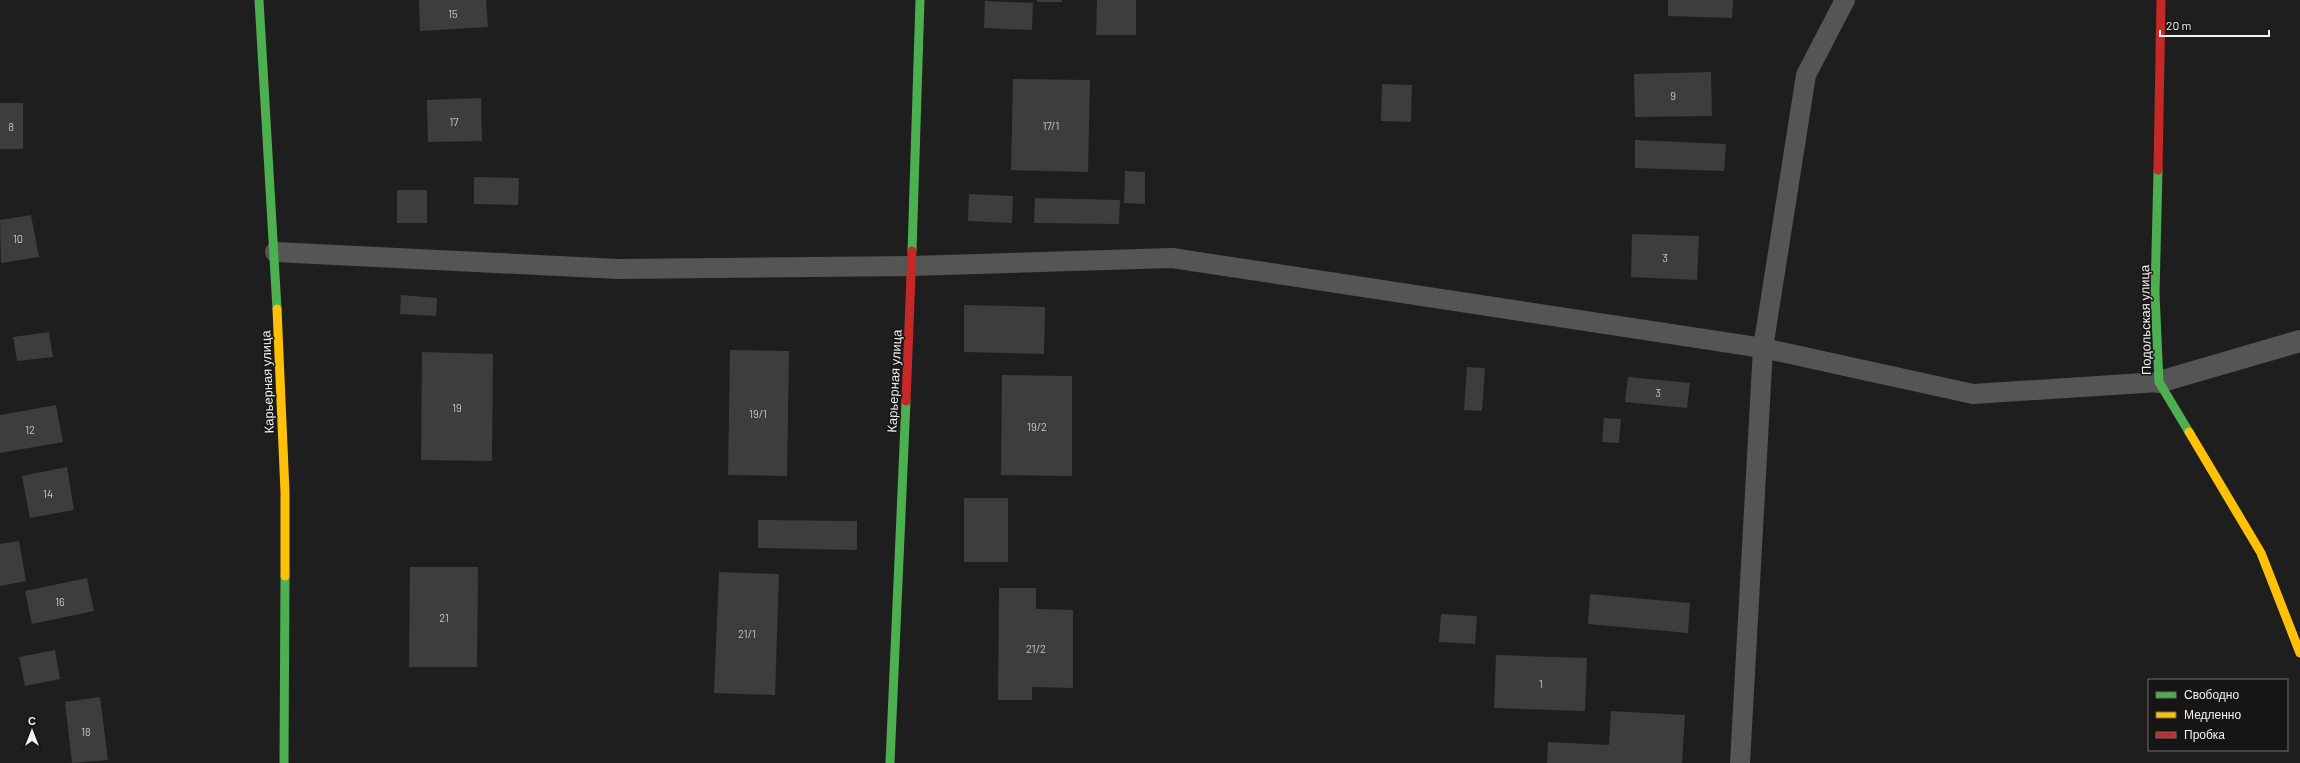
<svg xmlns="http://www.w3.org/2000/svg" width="2300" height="763" viewBox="0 0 2300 763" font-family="Barlow,sans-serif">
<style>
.building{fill:#3e3d3d}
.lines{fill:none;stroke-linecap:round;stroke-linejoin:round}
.lane{stroke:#565555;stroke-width:20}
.street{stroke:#565555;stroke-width:22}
.fast{stroke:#4caf50;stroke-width:9}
.slow{stroke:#ffc107;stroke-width:9}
.jam{stroke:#c62828;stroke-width:9}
.labels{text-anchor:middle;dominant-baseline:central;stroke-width:3;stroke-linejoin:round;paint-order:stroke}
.number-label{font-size:11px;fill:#c6c5c5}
.street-label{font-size:13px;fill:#f4f2f2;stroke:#171414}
</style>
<rect width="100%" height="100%" fill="#1f1e1e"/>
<g class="building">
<polygon points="419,0 486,0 488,27 420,31"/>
<rect x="1037" y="0" width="25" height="2"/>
<polygon points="1097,0 1136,0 1136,35 1096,35"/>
<polygon points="1668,0 1733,0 1732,18 1668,16"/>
<polygon points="985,1 1033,3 1032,30 984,28"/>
<polygon points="1711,72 1712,116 1635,117 1634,74"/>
<polygon points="1013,79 1090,80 1088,172 1011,170"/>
<polygon points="1382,84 1412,85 1411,122 1381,121"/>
<polygon points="481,98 482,141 428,142 427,100"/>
<rect x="0" y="103" width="23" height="46"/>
<polygon points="1635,140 1726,144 1724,171 1635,168"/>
<polygon points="1125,171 1145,172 1145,204 1124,203"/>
<polygon points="474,177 519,178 518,205 474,204"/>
<rect x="397" y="190" width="30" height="33"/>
<polygon points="969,194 1013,196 1012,223 968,221"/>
<polygon points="1035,198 1120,200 1119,224 1034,223"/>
<polygon points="31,215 39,257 1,263 0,220"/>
<polygon points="1632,234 1699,236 1697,280 1631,277"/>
<polygon points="401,295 437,298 436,316 400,314"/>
<polygon points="964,305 1045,307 1044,354 964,352"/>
<polygon points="49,332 53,357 17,361 13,337"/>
<polygon points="730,350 789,351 787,476 728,475"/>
<polygon points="422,352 493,354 492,461 421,460"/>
<polygon points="1467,367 1485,368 1482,411 1464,410"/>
<polygon points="1002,375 1072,376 1072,476 1001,475"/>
<polygon points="1628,377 1690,383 1687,408 1625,402"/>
<polygon points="56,405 63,442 0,453 0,415"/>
<polygon points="1604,418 1621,419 1619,443 1602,442"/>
<polygon points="67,467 74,510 30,518 22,476"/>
<rect x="964" y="498" width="44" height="64"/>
<polygon points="758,520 857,521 857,550 758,548"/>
<polygon points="19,541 26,581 0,586 0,544"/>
<polygon points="410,567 478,567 477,667 409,667"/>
<polygon points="719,572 779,574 775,695 714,693"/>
<polygon points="87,578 94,611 32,624 25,591"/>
<polygon points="999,588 1036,588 1036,609 1073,610 1073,688 1032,687 1032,700 998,700"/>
<polygon points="1590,594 1690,603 1688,633 1588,624"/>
<polygon points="1441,614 1477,616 1475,644 1439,642"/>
<polygon points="55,650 60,679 25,686 19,657"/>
<polygon points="1496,655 1587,658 1585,711 1494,708"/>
<polygon points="100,697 108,760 72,763 65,702"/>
<polygon points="1611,711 1685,715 1682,763 1547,763 1548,742 1609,745"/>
</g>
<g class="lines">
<g class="lane">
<polyline points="275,252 619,269 912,266 1172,258 1763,348 1973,394 2159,382"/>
<polyline points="1740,763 1763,348 1806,75 1845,0"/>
</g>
<polyline class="street" points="2159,382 2300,341"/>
<g class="fast">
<polyline points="259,0 277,309"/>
<polyline points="2158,170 2155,294 2159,382 2189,432"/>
<polyline points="912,251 920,0"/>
<polyline points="284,763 285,576"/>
<polyline points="890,763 906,401"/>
</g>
<g class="slow">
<polyline points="277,309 285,492 285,576"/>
<polyline points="2189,432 2261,553 2300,653"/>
</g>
<g class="jam">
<polyline points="2158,170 2161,0"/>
<polyline points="906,401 912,251"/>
</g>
</g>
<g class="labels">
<g class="number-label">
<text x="453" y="13">15</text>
<text x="1673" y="95">9</text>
<text x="454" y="121">17</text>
<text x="1051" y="125">17/1</text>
<text x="11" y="126">8</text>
<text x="18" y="238">10</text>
<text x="1665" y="257">3</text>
<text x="1658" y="392">3</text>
<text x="457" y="407">19</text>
<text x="758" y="413">19/1</text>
<text x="1037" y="426">19/2</text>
<text x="30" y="429">12</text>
<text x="48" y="493">14</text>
<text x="60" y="601">16</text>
<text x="444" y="617">21</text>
<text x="747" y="633">21/1</text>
<text x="1036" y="648">21/2</text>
<text x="1541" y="683">1</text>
<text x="86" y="731">18</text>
</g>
<g class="street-label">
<text transform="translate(2145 320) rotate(-91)">Подольская улица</text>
<text transform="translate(894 381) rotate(-87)">Карьерная улица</text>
<text transform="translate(267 382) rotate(-92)">Карьерная улица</text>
</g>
</g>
<rect x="2148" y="679" width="140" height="72" fill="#171414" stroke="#6f6d6d"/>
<rect x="2156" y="692" width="20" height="6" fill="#4caf50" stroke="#6f6d6d"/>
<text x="2184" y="699" font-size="12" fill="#f4f2f2">Свободно</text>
<rect x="2156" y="712" width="20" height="6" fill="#ffc107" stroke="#6f6d6d"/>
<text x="2184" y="719" font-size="12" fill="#f4f2f2">Медленно</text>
<rect x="2156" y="732" width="20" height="6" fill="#c62828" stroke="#6f6d6d"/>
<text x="2184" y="739" font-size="12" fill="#f4f2f2">Пробка</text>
<g transform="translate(32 731)" stroke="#171414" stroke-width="3" paint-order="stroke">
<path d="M0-3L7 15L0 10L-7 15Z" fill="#f4f2f2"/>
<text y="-6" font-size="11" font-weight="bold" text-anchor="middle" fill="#f4f2f2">С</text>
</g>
<path d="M2160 30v6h109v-6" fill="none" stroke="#f4f2f2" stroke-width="2"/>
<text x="2166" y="30" font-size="12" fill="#f4f2f2" stroke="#171414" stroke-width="3" paint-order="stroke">20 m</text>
</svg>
